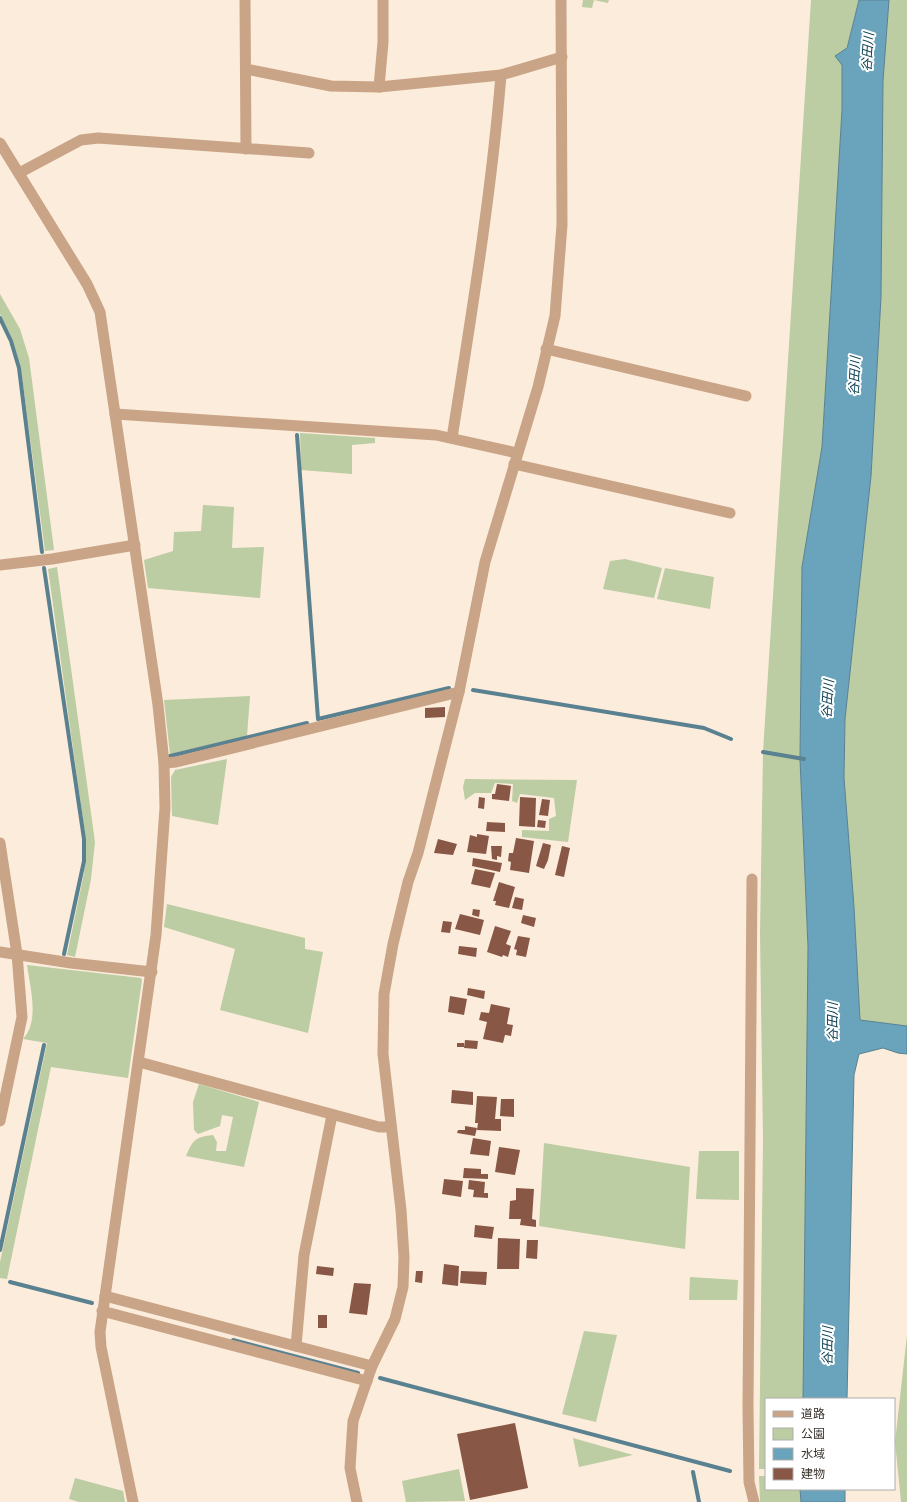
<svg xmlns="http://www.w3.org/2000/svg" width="907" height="1502" viewBox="0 0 907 1502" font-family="'Titillium Web','Noto Sans JP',sans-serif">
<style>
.green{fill:#bccca3}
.water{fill:#69a3bc;stroke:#5a8190}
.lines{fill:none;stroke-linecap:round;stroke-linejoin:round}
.stream{stroke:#5a8190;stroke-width:4}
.building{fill:#885746}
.minor{stroke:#c9a487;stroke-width:11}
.tertiary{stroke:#c9a487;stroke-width:11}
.labels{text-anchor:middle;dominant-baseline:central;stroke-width:4;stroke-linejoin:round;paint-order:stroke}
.water-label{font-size:13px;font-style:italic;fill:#0d4153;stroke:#fff}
</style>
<rect width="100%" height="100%" fill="#fcecdb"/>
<g class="green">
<polygon points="583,0 609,0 608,3 594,0 592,8 582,7"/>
<polygon points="811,0 859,0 842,65 842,110 822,447 802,567 800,759 808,947 803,1399 766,1399 766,1469 759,1469 763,1140 760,933 763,752"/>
<polygon points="889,0 907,0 907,1026 860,1020 854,907 844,778 845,719 871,476 881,297 883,81"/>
<polygon points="0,294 20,329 29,358 54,550 45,551 21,369 15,348 0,314"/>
<polygon points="300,433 375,438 375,443 352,445 352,474 301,470"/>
<polygon points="203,505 234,507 232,548 264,547 260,598 148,588 144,560 173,551 174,532 201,531"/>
<polygon points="625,559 662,568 654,598 603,589 610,561"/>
<polygon points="57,567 95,842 91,879 75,957 67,955 84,873 86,841 48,569"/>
<polygon points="665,568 714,577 710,609 657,599"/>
<polygon points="250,696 247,736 170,754 164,700"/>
<polygon points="227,759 218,825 172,816 171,777 175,770"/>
<polygon points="465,779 577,780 568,842 522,837 522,830 549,831 549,819 556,816 554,798 520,794 517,803 512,801 513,784 495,783 491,793 475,793 465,800 463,787"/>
<polygon points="167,904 305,938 305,949 323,952 308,1033 220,1010 235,949 164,927"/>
<path d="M27 965 141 978 142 980 128 1078 51 1067 7 1279 0 1278V1262L47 1043 23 1039C40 1021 30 987 27 965Z"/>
<path d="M199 1084 259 1102 244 1167 186 1156C193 1140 195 1137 213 1135L217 1142 216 1151H226L233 1117 222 1115 220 1126 198 1134 194 1130 193 1102Z"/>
<polygon points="544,1143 690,1167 685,1249 539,1226"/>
<polygon points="699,1151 739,1151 739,1200 696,1199"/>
<polygon points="690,1277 738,1280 737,1300 689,1300"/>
<polygon points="584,1331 617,1335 596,1422 562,1414"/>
<polygon points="907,1335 907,1502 901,1502 895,1442"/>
<polygon points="573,1438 633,1455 579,1467"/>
<polygon points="459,1469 465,1501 406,1502 402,1481"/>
<polygon points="759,1476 766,1476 766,1489 800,1489 801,1502 760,1502"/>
<polygon points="75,1478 123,1491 125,1502 79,1502 69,1499"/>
</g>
<g class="water">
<polygon points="859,0 889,0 883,81 881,297 871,476 845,719 844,778 854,907 860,1020 907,1026 907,1054 898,1053 883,1048 859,1054 854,1075 847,1399 803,1399 808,947 800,759 802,567 822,447 842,110 842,65 835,56 847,48"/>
<polygon points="800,1489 845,1489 845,1502 801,1502"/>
</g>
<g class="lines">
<g class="stream">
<polyline points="0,318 11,341 19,368 42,552"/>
<polyline points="297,435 318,719 449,688"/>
<polyline points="44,568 84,839 84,861 64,954"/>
<polyline points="473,690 704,728 731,739"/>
<polyline points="763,752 804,759"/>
<polyline points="170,756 307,723"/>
<polyline points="0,1250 44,1045"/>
<polyline points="10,1282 92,1303"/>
<polyline points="233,1340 358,1373"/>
<polyline points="380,1378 730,1471"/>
<polyline points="693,1472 699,1502"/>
</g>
</g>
<g class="building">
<polygon points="445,707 445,717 425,718 425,708"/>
<polygon points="497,784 511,786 509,801 492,799 492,794 495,794"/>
<polygon points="479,797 485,798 484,809 478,808"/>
<polygon points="520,797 536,798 535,827 519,826"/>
<polygon points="542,799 550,800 548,816 539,815"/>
<polygon points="538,820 546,821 545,828 537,827"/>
<polygon points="487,822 505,823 505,832 486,831"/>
<polygon points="477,834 489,836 486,854 467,852 470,835 477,837"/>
<polygon points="516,838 534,841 529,873 510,870 511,862 508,861 509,853 513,853"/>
<polygon points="438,839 457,844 453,855 434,853"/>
<polygon points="543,843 551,845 548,860 544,869 536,866"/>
<polygon points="491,846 502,846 501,857 497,856 497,860 492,859"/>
<polygon points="562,846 570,848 564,877 555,875"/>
<polygon points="473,858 502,863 500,872 472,866"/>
<polygon points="475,869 495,873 490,888 471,884"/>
<polygon points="499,882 515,887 509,908 495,905 496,901 493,901"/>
<polygon points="515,897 524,899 522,910 512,908"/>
<polygon points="473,909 480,910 479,917 472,915"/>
<polygon points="460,914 484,920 480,935 455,929"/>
<polygon points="523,915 536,918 534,927 521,923"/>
<polygon points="443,921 452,922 450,933 441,932"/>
<polygon points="495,926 511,931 506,944 511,946 508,957 503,955 502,957 487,952"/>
<polygon points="518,936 530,938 526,957 516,955 517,950 514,949"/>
<polygon points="459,946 477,948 476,957 458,954"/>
<polygon points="468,988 485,991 484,999 467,995"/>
<polygon points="450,996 467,999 464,1015 448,1012"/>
<polygon points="491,1004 510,1008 507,1024 513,1025 511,1036 505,1035 503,1043 483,1039 487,1022 479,1020 481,1012 489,1013"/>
<polygon points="465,1040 478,1041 477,1049 464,1048"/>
<rect x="457" y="1043" width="7" height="4"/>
<polygon points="452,1090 473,1092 473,1105 451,1103"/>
<polygon points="477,1096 497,1097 495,1119 501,1119 501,1131 477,1130 478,1123 475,1123"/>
<polygon points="501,1099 514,1099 514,1117 500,1116"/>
<polygon points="465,1126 477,1128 475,1136 457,1133 458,1130 465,1130"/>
<polygon points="473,1138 491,1141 489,1156 470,1154"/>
<polygon points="499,1147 520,1150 515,1175 495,1172"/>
<polygon points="464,1168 481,1169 481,1174 488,1174 488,1179 463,1178"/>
<polygon points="444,1179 463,1181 461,1197 442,1194"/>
<polygon points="469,1180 485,1182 484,1193 488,1193 488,1198 473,1197 474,1190 468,1189"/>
<polygon points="516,1188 534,1189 532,1219 536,1220 536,1227 520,1225 521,1219 509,1219 510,1201 516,1200"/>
<polygon points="475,1225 494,1227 492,1239 474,1237"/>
<polygon points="498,1238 520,1239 519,1269 497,1269"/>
<polygon points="527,1240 538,1240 537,1259 526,1258"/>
<polygon points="444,1264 459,1266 458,1286 442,1284"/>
<polygon points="317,1266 334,1268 333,1276 316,1274"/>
<polygon points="416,1271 423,1271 422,1283 415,1282"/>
<polygon points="461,1271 487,1272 486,1285 460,1283"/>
<polygon points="354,1283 371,1284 367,1315 349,1313"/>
<rect x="318" y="1315" width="9" height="13"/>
<polygon points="515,1423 528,1488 470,1500 457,1434"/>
</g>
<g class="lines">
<g class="minor">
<polyline points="245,0 246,149"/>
<polyline points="246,69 331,86 379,87 501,75 562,57"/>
<polyline points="379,87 383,42 383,0"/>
<polyline points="0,143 87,284 100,312 158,705 164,763 165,808 156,935 100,1332 101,1347 133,1502"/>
<polyline points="19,173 81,140 98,138 309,153"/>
<polyline points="546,349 746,396"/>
<polyline points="115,414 436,435 517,453"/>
<path d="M452 438C471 317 491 197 501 75"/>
<polyline points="514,464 730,513"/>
<polyline points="0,565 52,559 135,545"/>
<polyline points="164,763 176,762 459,692"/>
<polyline points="0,843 17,954 22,1017 0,1121"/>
<polyline points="752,879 748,1406 749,1482 754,1502"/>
<polyline points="0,952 71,963 152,972"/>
<polyline points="139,1062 379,1127 391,1127"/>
<polyline points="105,1296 372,1366"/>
<polyline points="102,1311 367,1381"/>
<polyline points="296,1346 304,1255 332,1115"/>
</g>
<polyline class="tertiary" points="357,1502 350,1468 353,1421 372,1366 395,1319 403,1287 404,1257 401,1210 383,1054 384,994 393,944 408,882 418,853 459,692 485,562 538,387 555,316 562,225 561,0"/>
</g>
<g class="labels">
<g class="water-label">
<text transform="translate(867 52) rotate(-86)">谷田川</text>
<text transform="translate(854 376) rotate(-87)">谷田川</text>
<text transform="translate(827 699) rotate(-86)">谷田川</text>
<text transform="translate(832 1022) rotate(-90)">谷田川</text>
<text transform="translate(827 1346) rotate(-89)">谷田川</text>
</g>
</g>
<rect x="765" y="1398" width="130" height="92" fill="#ffffff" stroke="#afadaa"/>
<rect x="773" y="1411" width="20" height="6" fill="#c9a487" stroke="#afadaa"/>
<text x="801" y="1418" font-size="12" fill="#38312b">道路</text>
<rect x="773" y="1428" width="20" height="12" fill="#bccca3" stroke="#afadaa"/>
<text x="801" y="1438" font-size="12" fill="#38312b">公園</text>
<rect x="773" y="1448" width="20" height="12" fill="#69a3bc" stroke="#afadaa"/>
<text x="801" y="1458" font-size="12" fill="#38312b">水域</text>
<rect x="773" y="1468" width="20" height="12" fill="#885746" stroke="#afadaa"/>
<text x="801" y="1478" font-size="12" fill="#38312b">建物</text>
</svg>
